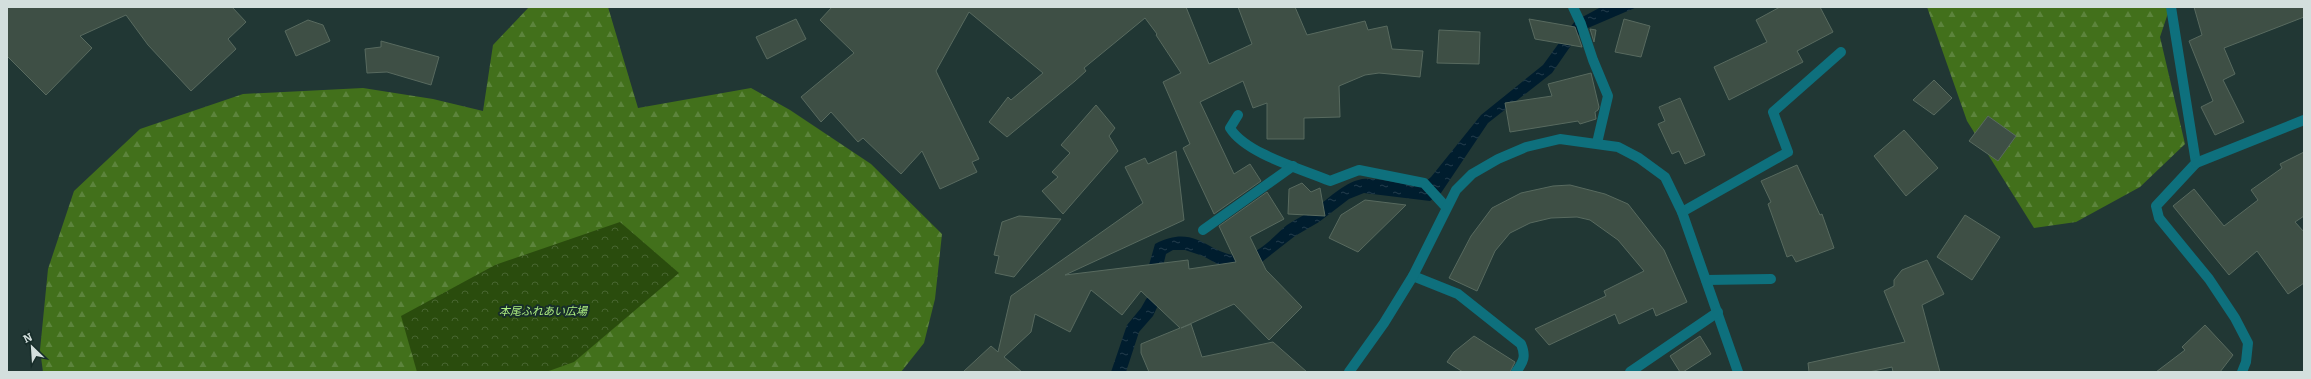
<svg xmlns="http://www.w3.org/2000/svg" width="2311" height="379" viewBox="0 0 2311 379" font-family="Bitter,'Noto Sans JP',serif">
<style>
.forest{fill:url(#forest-firs)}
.park{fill:url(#park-crowns)}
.water{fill:url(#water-ripples)}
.building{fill:#3e4f45;stroke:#586a5f}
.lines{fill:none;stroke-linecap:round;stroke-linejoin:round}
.minor{stroke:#0e707d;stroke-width:10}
.labels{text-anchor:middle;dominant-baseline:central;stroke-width:4;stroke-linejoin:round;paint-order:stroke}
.park-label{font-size:11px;font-style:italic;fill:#adee81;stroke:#172d2a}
</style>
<defs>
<pattern id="forest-firs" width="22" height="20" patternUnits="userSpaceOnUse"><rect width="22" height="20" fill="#42701b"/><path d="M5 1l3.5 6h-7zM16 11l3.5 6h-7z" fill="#5c843c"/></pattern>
<pattern id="park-crowns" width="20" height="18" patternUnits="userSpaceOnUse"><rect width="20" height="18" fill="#2a4c0d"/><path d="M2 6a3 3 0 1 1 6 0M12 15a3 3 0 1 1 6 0" fill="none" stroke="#486530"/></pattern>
<pattern id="water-ripples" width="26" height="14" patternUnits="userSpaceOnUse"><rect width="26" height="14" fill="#001d2e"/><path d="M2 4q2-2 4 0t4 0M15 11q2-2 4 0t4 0" fill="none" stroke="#243d4c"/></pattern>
</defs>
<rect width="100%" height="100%" fill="#213734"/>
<g class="forest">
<polygon points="529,7 608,7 638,108 751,88 790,110 871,164 942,234 935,299 924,343 901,372 43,372 40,350 48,269 74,191 140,129 243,94 363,88 433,99 483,111 493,45"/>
<polygon points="1927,7 2170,7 2160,37 2185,144 2140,187 2076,222 2034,228 1967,121"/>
</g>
<polygon class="park" points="620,222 679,273 574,362 546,372 417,372 401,316 495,265"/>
<path class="water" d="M1601 7H1637L1581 31 1552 73 1488 123 1441 193 1430 201 1364 193 1349 199 1319 222 1295 236 1258 265 1223 267 1203 256 1185 250H1173L1166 254 1163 266 1162 297 1153 316 1139 332 1126 372H1111L1127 325 1141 308 1149 294 1151 279 1149 265 1155 244C1202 219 1213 266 1251 253 1265 248 1276 234 1287 225 1294 220 1303 216 1311 211 1327 201 1342 183 1362 179 1377 177 1403 184 1419 187L1431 177 1481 115 1543 65 1575 21Z"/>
<g class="building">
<polygon points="7,7 232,7 246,22 228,39 236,49 191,91 148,45 126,15 80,36 92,48 46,95 7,56"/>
<polygon points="832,7 1186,7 1209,64 1252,44 1238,7 1295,7 1307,35 1365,21 1368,30 1387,26 1392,49 1423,51 1420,77 1379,73 1365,75 1339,86 1340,117 1304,118 1304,139 1267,139 1267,103 1253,108 1243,81 1200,102 1234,174 1250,164 1261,181 1214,214 1183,148 1190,144 1163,82 1181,73 1156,35 1157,34 1145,18 1084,68 1086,71 1075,81 1007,137 989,122 1008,97 1011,100 1043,73 969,12 936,71 979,159 972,162 977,172 940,189 922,151 901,174 863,138 858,142 831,112 821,122 801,97 854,53 820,20"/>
<polygon points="1780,7 1820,7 1833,32 1797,51 1803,62 1729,100 1714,67 1767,42 1756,20"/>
<polygon points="2194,7 2304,7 2304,17 2224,48 2235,74 2223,80 2244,122 2215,135 2201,107 2213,101 2189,41 2202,35"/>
<polygon points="796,19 806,39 767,59 756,37"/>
<polygon points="1529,19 1575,27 1582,47 1535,39"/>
<polygon points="1624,19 1650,26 1641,57 1615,52"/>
<polygon points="308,20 323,25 330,41 296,56 285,31"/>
<polygon points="1590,29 1596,30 1594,42"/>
<polygon points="1439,30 1480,32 1479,64 1437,63"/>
<polygon points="381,41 439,57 431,85 387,72 367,73 365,49 381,47"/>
<polygon points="1591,73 1599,107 1598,110 1595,112 1596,119 1580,124 1578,121 1510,132 1505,103 1552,96 1548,84"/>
<polygon points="1934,80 1952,98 1934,115 1913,100"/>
<polygon points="1680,98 1705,155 1685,164 1679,151 1672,154 1658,124 1665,121 1659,107"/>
<polygon points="1096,105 1115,128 1109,136 1118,151 1063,214 1042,191 1058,177 1052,172 1070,153 1061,145"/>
<polygon points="1988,116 2016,136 1998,161 1969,141"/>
<polygon points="1904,130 1938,168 1906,196 1874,156"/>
<polygon points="1176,151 1184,220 1065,275 1188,260 1189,269 1236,262 1219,226 1267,192 1284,219 1250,237 1266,270 1302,307 1269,340 1234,304 1181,328 1191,324 1202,357 1273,342 1307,372 1149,372 1141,353 1141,344 1180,328 1141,291 1122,315 1091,290 1070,332 1035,314 1031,332 1004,357 1022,372 963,372 991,346 998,352 1011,296 1143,203 1125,167 1145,158 1148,164"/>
<polygon points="2304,152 2304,216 2295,222 2304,232 2304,283 2288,294 2257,251 2229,275 2173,206 2194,189 2224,226 2258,200 2251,190 2282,168 2280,164"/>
<polygon points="1797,165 1820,215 1822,214 1834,248 1796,262 1792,255 1787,257 1768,204 1771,202 1761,181"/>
<polygon points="1302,183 1311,192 1320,188 1325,216 1288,214 1289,189"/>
<polygon points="1570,185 1605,194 1628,204 1664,250 1687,302 1656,316 1653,308 1619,324 1615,314 1549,345 1535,329 1606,296 1604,291 1644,271 1618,240 1590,220 1577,217 1551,218 1530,223 1510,233 1495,251 1477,291 1449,278 1471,236 1492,208 1521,193 1553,186"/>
<polygon points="1365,200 1406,205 1358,252 1329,238 1341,215"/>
<polygon points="1965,215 2000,237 1972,280 1937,257"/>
<polygon points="1019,216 1061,219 1014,277 995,273 999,256 994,255 1002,222"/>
<polygon points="1927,260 1944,294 1922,305 1940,372 1893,372 1892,367 1869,372 1809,372 1808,363 1905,342 1884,291 1894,286 1894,280 1902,270"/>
<polygon points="2205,325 2233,355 2220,372 2156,372 2185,350 2182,347"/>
<polygon points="1474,336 1515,362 1510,372 1463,372 1447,362 1454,352"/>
<polygon points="1700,336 1711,354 1683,372 1680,372 1670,356"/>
</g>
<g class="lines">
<g class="minor">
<polyline points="1573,7 1581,24 1593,60 1608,96 1597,143"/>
<polyline points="2171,7 2196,163 2156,206 2159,218 2209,279 2235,318 2248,343 2246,362 2242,372"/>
<path d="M1238 115 1230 128C1246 154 1302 169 1330 181L1359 170 1424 183 1446 207"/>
<polyline points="2196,163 2304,120"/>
<polyline points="1682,212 1788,152 1773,112 1841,52"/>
<polyline points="1203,230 1293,166"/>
<path d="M1413 276 1458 294 1521 344C1526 356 1524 361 1516 372"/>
<polyline points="1706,280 1771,279"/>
<polyline points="1349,372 1384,323 1413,276 1456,190 1472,174 1498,159 1526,147 1560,139 1618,147 1639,158 1665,177 1682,212 1738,372"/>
<polyline points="1630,372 1718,312"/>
</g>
</g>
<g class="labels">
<g class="park-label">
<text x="543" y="311">本尾ふれあい広場</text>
</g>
</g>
<rect width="2311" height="379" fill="none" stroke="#d3dfdd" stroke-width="16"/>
<g transform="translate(32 347) rotate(335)" stroke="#172d2a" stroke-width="3" paint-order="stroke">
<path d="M0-3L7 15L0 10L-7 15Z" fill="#d3dfdd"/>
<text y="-6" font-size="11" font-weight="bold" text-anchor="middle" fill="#d3dfdd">N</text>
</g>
</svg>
